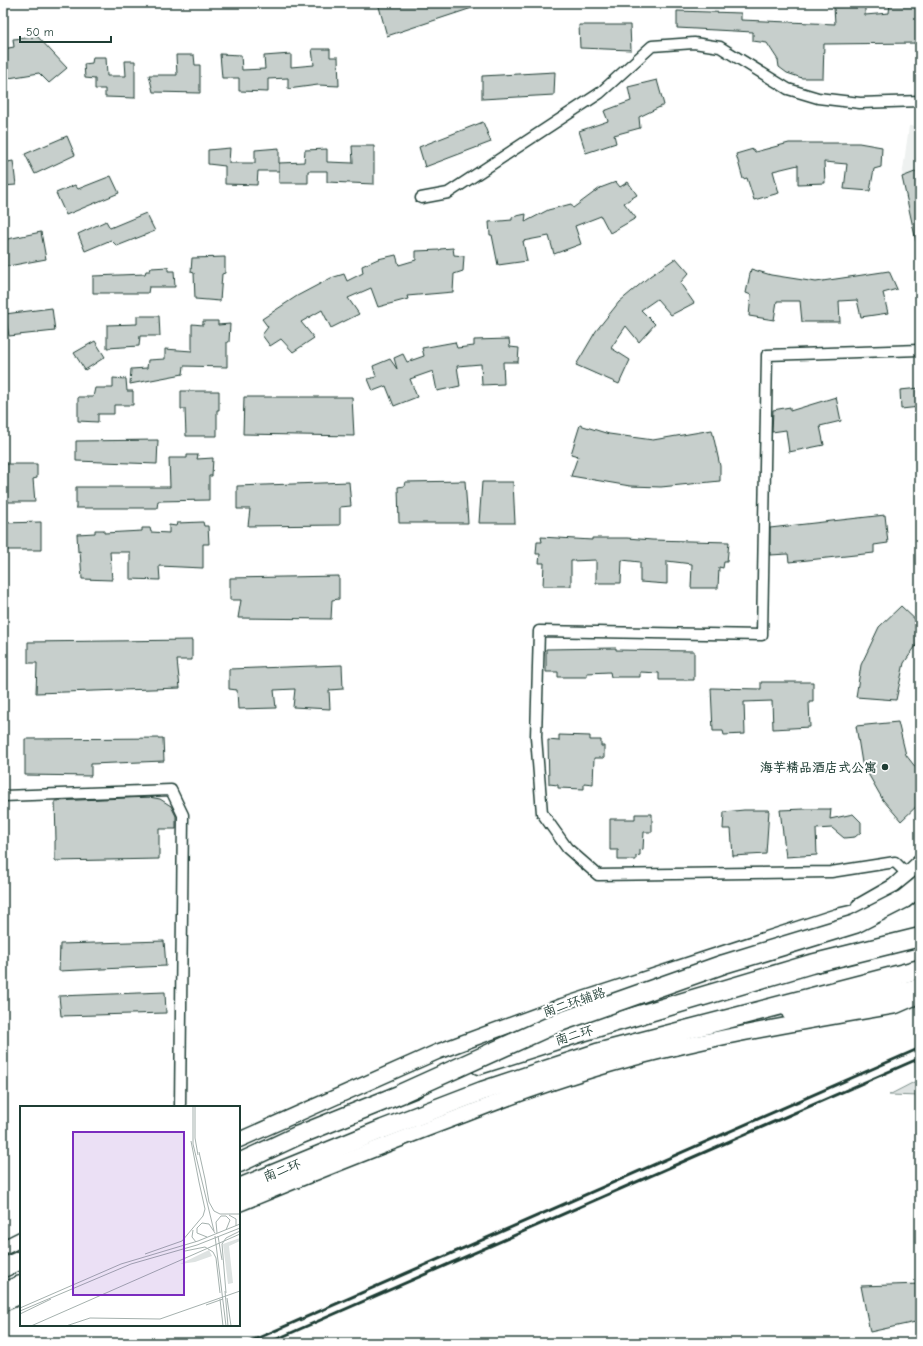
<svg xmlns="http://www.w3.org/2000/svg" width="923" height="1346" viewBox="0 0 923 1346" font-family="'Comic Neue','LXGW WenKai TC',sans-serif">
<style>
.built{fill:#eef1f0}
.green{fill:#dee3e2;stroke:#7e908b}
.building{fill:#c7cfcc;stroke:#1f3d34}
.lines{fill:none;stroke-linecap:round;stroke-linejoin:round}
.street-casing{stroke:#1f3d34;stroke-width:13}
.secondary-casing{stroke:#1f3d34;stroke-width:17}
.highway-casing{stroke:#1f3d34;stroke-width:21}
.street{stroke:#fff;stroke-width:10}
.secondary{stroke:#fff;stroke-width:14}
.highway{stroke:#fff;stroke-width:18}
.rail{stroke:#1f3d34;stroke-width:3}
.highway-bridge-casing{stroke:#1f3d34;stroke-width:21;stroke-linecap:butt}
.highway-bridge{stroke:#fff;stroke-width:18}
.poi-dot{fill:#1f3d34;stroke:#fff;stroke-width:1.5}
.labels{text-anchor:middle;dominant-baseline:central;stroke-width:4;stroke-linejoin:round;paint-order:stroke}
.poi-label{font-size:13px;font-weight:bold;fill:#1f3d34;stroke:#fff;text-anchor:end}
.street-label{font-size:13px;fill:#1f3d34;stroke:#fff}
.inset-road{fill:none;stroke:#a5b1ae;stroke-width:1}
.view{fill:#7b2cbf;fill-opacity:0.15;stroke:#7b2cbf;stroke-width:2}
.inset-edge{fill:none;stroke:#1f3d34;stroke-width:2}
</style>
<rect width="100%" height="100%" fill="#fff"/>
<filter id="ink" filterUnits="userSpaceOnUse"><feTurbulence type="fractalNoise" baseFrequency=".025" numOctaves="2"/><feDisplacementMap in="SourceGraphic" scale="8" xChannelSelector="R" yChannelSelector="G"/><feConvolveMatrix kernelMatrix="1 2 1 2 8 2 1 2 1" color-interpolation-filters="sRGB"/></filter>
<g filter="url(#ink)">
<polygon class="built" points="909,126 920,126 920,262 902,177"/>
<polygon class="green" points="920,1079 920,1096 889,1095"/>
<g class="building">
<polygon points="378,3 481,3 481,5 387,36"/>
<polygon points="890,3 920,3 920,43 824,44 823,78 802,78 787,73 779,67 778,60 767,43 753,41 753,32 677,28 677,11 741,13 741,20 835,24 834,7 865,6 865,15 889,13"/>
<polygon points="579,25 630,25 631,50 580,48"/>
<polygon points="38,37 67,68 49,83 39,73 3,79 3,49 14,47 13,39"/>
<polygon points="312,49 330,49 330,57 338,57 339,86 318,85 288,89 288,78 268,79 268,92 239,91 239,78 222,78 220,54 241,55 242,70 265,69 264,56 291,54 291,67 314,65"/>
<polygon points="176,55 194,55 195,65 200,65 200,93 153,92 149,75 177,75"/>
<polygon points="93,57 106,57 107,76 126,76 125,61 135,61 135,98 105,97 105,89 95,89 95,79 85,78 84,64 92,63"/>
<polygon points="555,72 554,95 482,99 482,76"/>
<polygon points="657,80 664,105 639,117 640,128 614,135 616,143 586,153 579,131 608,121 604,111 631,101 628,87"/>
<polygon points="483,122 491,142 425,167 419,147"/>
<polygon points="67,136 75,155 35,174 25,154"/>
<polygon points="789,143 859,143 882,147 881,167 874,169 870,191 844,189 847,164 824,162 825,183 798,184 798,165 773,171 779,193 754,200 747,178 743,179 736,154 753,149 755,152"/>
<polygon points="352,146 374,146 374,184 327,182 327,171 308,171 308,183 279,183 279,163 304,162 305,150 327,149 327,162 353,163"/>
<polygon points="230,148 229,163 255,163 255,150 279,148 279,171 258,171 257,185 225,184 225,166 208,164 208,150"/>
<polygon points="13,161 16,185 3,186 3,163"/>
<polygon points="920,170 920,241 916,241 902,177"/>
<polygon points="111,176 119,193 66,215 56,193 75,185 78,189"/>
<polygon points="616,182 620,187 628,182 637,195 624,203 636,218 610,233 601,216 575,226 581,244 554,254 549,236 523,241 527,261 498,265 492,235 490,235 489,222 512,220 512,217 526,214 525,222 548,210 571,204 573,208 600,188"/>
<polygon points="146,213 155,231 117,246 111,240 85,251 78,234 106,221 110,228"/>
<polygon points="41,232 46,259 3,267 3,240"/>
<polygon points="453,248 454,255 464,256 463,271 454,274 453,292 407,296 408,299 378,307 371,288 348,298 359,314 331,328 322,310 301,322 314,338 293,352 281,339 270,346 262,335 268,327 262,319 297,296 331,278 344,274 347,281 363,273 362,266 378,259 396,255 399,265 416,260 416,251 440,250 440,249"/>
<polygon points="225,257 225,273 222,274 220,301 195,299 194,273 191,272 192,258"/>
<polygon points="676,258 689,273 680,283 694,303 671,315 657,299 641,310 655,324 639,342 626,326 611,348 630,360 619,384 576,365 596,331 619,302 650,276"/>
<polygon points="168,267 168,271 174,271 175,287 149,287 148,293 93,293 93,276 145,274 146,271 150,271 151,268"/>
<polygon points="751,269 771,275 816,282 889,271 897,289 883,293 888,313 861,317 857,300 839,301 840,322 802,322 800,301 777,301 774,320 749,316 751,295 746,293"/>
<polygon points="52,308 55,331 9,336 5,314"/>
<polygon points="137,316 159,316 160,336 140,336 139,346 107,348 107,325 137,324"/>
<polygon points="203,321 218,321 218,325 230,324 229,342 227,342 227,367 184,366 183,374 130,384 131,369 147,368 148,360 165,359 165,349 192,351 192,324 203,325"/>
<polygon points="509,339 510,347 519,348 518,362 503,362 504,384 482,385 481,364 457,366 460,386 437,391 433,371 410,379 417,397 394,406 386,386 373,391 368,379 376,377 373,366 390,359 397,369 394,358 403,354 407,362 424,356 422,348 455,342 457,348 474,346 474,340"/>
<polygon points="95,341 105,357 85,370 74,353"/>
<polygon points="113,378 126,379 127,391 133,391 133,405 114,405 114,414 98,414 98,422 78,421 78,397 93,397 95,388 113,388"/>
<polygon points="920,388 920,407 901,409 900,390"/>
<polygon points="181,391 219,391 219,410 217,410 217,436 186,436 185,409 181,409"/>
<polygon points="244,397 352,397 354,436 243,434"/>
<polygon points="836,397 841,421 820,426 824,445 789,452 786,430 772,432 773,410 790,407 790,411"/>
<polygon points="580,425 609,434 653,440 712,430 720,466 720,481 661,487 630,486 571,476 578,456 571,454"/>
<polygon points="158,440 157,464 76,461 76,441"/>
<polygon points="187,455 198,455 197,459 213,458 212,476 209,476 209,500 158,501 157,508 76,508 76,487 170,487 169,458 187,458"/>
<polygon points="3,464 37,464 37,478 33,479 35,502 3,502"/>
<polygon points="465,481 468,523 399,523 398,487 404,486 405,482"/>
<polygon points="349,482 351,506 340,507 340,525 248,526 250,509 237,509 237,486"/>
<polygon points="482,482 513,482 515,523 479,523"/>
<polygon points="885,515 888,543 874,545 874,553 789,562 788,554 770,555 770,528"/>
<polygon points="41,522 41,550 3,550 3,523"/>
<polygon points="203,522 204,526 208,526 209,544 203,544 203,568 159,566 160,580 130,579 130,552 110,552 112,580 82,579 80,551 78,552 77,534 95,533 95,530 104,530 104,533 142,531 142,528 150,528 151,532 169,533 169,525 176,526 177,523"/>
<polygon points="541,537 592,540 592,538 627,538 652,540 729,542 727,562 724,562 723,568 719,567 718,588 691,588 692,564 667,561 667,584 640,582 640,562 622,560 621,583 596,583 596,560 571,561 571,586 543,586 544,563 539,563 540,554 536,554 537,542 542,542"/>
<polygon points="339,576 339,599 332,600 331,619 238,618 241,600 230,600 230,578"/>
<polygon points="901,606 920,624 920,640 904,663 896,700 856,697 861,665 879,627"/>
<polygon points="192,640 192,660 177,660 180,688 36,693 37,663 28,663 28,642"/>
<polygon points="616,648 616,650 694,651 694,680 659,680 659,673 640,672 640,677 611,677 610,672 587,673 587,677 558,677 558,672 546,672 546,649"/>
<polygon points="342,665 343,689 329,690 330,709 293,707 295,689 274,690 276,708 238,709 237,690 229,689 229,669"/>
<polygon points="761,682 813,682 813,702 809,702 810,727 773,729 772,701 744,702 745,734 724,735 723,731 713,731 711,688 761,689"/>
<polygon points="898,722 906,755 920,773 920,803 901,821 883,800 862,763 856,726"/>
<polygon points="559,735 590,736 590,740 601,740 601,746 604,746 604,758 594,758 593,784 584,783 584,789 558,788 558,785 549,784 548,740 559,741"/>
<polygon points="163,738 164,761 91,764 91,776 25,775 25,739"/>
<polygon points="149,797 160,799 171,806 176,816 176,829 159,829 159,859 55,861 55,841 56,840 55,801"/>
<polygon points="804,809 831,809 830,819 853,814 861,822 861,832 855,837 844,838 832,828 816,829 817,855 786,857 780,810"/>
<polygon points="744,810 769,810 766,854 733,856 731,829 723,829 724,812"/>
<polygon points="635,814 652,814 652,832 644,832 643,849 640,850 640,855 636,856 636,860 618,860 618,850 610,850 610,819 635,819"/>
<polygon points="164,941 166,966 59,971 60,944"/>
<polygon points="165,992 166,1013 61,1016 59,996"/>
<polygon points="920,1284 920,1321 870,1332 861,1286"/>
</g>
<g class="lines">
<g class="street-casing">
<g id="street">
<polyline points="421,198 448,193 600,93 652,46 694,43 720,47 788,89 818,98 860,103 920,101"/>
<polyline points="3,796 171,790 183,815 180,1107"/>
<polyline points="908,875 895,862 831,872 598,875 567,848 542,813 536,737 539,631 762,635 767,355 920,350"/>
</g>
</g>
<g class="secondary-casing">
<g id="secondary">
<polyline points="859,906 894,886 920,862"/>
<polyline points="239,1140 437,1052 562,1006 837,916 881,906"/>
<path d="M239 1204C314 1173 389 1143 464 1115 507 1098 551 1082 595 1069 694 1040 795 1023 896 1006L912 999 920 992"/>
<polyline points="3,1248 21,1239"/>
<polyline points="3,1304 21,1296"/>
</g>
</g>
<g class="highway-casing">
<g id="highway">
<polyline points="791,1012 920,988"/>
<polyline points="479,1065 579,1033 811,964 920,937"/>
<polyline points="239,1163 299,1135 416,1088"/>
<polyline points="239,1188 383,1129 482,1091 597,1053 920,969"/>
<polyline points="3,1268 21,1260"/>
<polyline points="3,1292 21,1285"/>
</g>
</g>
<use href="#street" class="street"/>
<use href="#secondary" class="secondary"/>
<use href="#highway" class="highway"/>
<g class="rail">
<polyline points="247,1343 920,1048"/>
<polyline points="268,1343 920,1058"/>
</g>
<g class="highway-bridge-casing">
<polyline id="highway-bridge" points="402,1093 557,1023 724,964 855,924 904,899 920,886"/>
</g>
<use href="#highway-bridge" class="highway-bridge"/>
</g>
</g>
<circle class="poi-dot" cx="885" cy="767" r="4"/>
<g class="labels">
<g class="poi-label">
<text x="877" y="767">海芋精品酒店式公寓</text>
</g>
<g class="street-label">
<text transform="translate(574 1002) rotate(-19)">南二环辅路</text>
<text transform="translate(574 1035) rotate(-17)">南二环</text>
<text transform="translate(282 1170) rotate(-22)">南二环</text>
</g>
</g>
<g transform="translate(20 1106)">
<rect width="220" height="220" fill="#fff"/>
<path d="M220 132V135L209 140 213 177 208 178 203 138ZM189 144 192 150 175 156 160 158Z" fill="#dee3e2"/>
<path class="inset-road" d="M173 0V38L194 125M175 0V32L178 49M171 35 179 76M179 46 185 73M185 73 189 96 194 105 200 108H220M209 109 216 113V120M173 124 172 131 176 136M197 127 196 116 201 110H206L210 114 206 124M195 130 206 220M198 130 202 154M187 131 177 127V122L182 117 189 118 195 127M165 145 185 141 193 146 196 152 200 187M125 148 162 135 183 110 185 103 179 76M205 185 208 220M206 187 202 138 206 132 220 125M207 192 211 220M200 193 203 220M186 199 203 193M0 202 101 158 178 135 220 118M0 205 111 158 177 139 220 122M0 208 31 193M11 220 220 128M46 220 70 212 140 213 220 185"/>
<path class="view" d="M53 26H164V189H53Z"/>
<rect width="220" height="220" class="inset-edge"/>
</g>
<rect width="923" height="1346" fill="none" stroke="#fff" stroke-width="16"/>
<rect x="8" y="8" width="907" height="1330" fill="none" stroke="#1f3d34" stroke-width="1.5" filter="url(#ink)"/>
<path d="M20 36v6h91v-6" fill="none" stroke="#1f3d34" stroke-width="2"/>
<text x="26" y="36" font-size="12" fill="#1f3d34" stroke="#ffffff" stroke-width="3" paint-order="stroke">50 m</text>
</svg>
